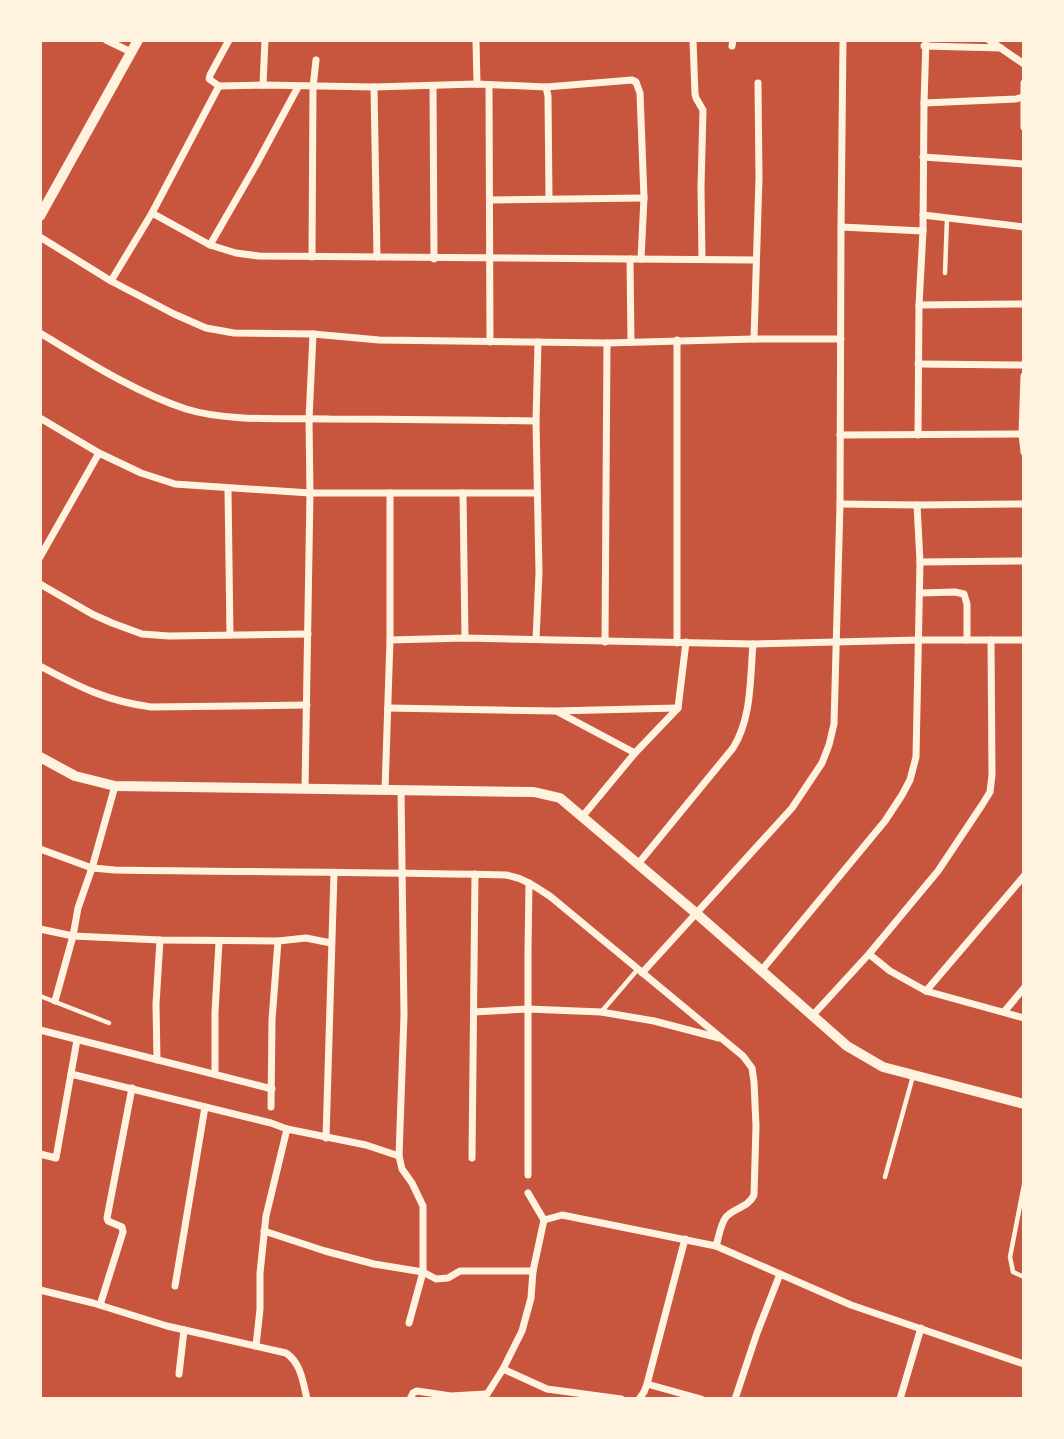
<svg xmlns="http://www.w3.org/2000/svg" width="1064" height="1439" viewBox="0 0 1064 1439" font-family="Signika,sans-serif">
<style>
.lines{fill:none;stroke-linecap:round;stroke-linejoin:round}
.service{stroke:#fff3e0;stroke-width:4.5}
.minor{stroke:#fff3e0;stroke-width:7}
.tertiary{stroke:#fff3e0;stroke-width:10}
</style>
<rect width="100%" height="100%" fill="#c8553d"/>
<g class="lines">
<g class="service">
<polyline points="945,273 947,218"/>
<polyline points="40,996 109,1023"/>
<polyline points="602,1011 638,969"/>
<polyline points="885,1177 913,1076"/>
<polyline points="1024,1185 1010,1257 1013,1272 1024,1277"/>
</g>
<g class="minor">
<polyline points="106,40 131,52"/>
<polyline points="476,40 477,84"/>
<polyline points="693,40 695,94 696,98 703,110 701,187 702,259"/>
<polyline points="989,40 1024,64"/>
<polyline points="732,46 733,40"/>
<polyline points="924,46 1001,48"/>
<polyline points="263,85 265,40"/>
<polyline points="219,86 263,85 374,87 477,84 546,87 632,80 636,82 640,93 644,198 641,259"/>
<polyline points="219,86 209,79 210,75 229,40"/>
<polyline points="433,86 434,259"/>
<polyline points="489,86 490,342"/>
<polyline points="374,87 377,257"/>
<polyline points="546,87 548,96 549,199"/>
<polyline points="924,103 1016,99 1023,97"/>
<polyline points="1024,127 1024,83"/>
<polyline points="923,157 1024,164"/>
<polyline points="490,200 644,198"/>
<polyline points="152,213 210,245 236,253 259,256 755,260"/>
<polyline points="923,215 1024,227"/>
<polyline points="841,227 923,231"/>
<polyline points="40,237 111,281 174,314 206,328 234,333 313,334 379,340 607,343 754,339 841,339"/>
<polyline points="210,245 256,165 298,87"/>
<polyline points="312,257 313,87 316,60"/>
<polyline points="630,259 631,342"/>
<polyline points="111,281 152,213 219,86"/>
<polyline points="919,305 1024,304"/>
<path d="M40 333C85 360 136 393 186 409 228 422 285 418 329 419 398 419 467 420 536 421"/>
<polyline points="754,339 759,178 758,83"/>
<polyline points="918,364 1024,365"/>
<polyline points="1024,376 1022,434 1024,452"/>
<polyline points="40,418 99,453 141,473 175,484 310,493 537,493"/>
<polyline points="840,435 1024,434"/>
<polyline points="918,435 919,305 923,231 924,103 926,40"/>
<polyline points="228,489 230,635"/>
<polyline points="463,493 465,638"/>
<polyline points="840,504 917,505 1024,504"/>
<polyline points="40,557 99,453"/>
<polyline points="920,562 1024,561"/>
<polyline points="40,584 92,614 112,623 142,634 169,636 308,634"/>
<polyline points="920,593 955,592 964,594 967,604 967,640"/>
<polyline points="536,639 539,573 536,421 538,342"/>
<polyline points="390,640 465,638 753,644 919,640 1024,640"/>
<polyline points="605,642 607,343"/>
<polyline points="677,643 677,340"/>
<path d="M40 666C79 687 107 701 151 707L307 705"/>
<polyline points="388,708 555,711 678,708"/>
<polyline points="558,712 635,753"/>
<polyline points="305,789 310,493 309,419 313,334"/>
<polyline points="385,790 390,640 390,493"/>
<polyline points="401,790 404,1015 399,1156 402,1169 412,1183 423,1206 423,1272 409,1323"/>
<polyline points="582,817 635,753 678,708 686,642"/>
<path d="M40 849 92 868 115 870C245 872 376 872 506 875 524 878 536 887 551 897L743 1056 752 1068 754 1082 756 1126 754 1195C748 1208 735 1207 726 1217 720 1225 719 1237 716 1246"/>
<path d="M638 864 733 748C752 718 750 678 753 644"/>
<polyline points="40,929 73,936 160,940 278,941 306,938 331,943"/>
<polyline points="869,954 890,971 926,991 1024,1018"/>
<polyline points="761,971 885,821 902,795 910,780 916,757 920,562 917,505"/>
<polyline points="642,973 792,808 822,763 829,745 834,724 840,504 841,227 843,40"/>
<polyline points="926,991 1024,876"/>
<polyline points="55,1001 73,936 78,908 92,868 115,786"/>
<polyline points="474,1012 528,1009 601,1012 654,1021 719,1038"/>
<polyline points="1004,1012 1024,988"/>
<polyline points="812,1016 869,954 938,871 982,805 990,792 992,775 991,640"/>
<polyline points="40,1030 272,1089"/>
<polyline points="157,1060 156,1004 160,940"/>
<polyline points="71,1074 271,1123 287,1129 366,1145 399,1156"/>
<polyline points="215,1074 215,1012 219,942"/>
<polyline points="271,1107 272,1020 278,941"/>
<polyline points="326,1138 334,873"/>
<polyline points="40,1154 56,1158 77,1040"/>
<polyline points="472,1158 475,874"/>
<polyline points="528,1175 528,952 529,883"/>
<polyline points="528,1193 544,1220"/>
<polyline points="264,1231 325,1251 374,1264 423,1272 436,1279 448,1278 460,1271 533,1271"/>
<polyline points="175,1286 205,1107"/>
<path d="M40 1290 93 1303 167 1326 286 1353C301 1363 303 1382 307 1399"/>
<polyline points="100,1305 123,1232 122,1227 108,1221 107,1218 132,1088"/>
<polyline points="256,1346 260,1309 260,1273 266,1216 287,1129"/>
<polyline points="503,1369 547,1389 621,1399"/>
<polyline points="179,1374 184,1330"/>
<polyline points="647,1384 701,1399"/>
<polyline points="410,1399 413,1393 417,1391 451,1396 486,1394"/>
<polyline points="484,1399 503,1369 522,1331 531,1298 533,1271 544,1220 562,1215 716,1246 851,1305 1024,1364"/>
<polyline points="639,1399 644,1392 647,1384 685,1239"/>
<polyline points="735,1399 757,1333 780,1274"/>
<polyline points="900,1399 921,1328"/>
</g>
<g class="tertiary">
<polyline points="40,216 138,40"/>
<polyline points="40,757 75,776 115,786 534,792 560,798 697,914 847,1046 883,1067 1024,1104"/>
</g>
</g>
<rect width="1064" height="1439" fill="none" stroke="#fff3e0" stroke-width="84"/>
</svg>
